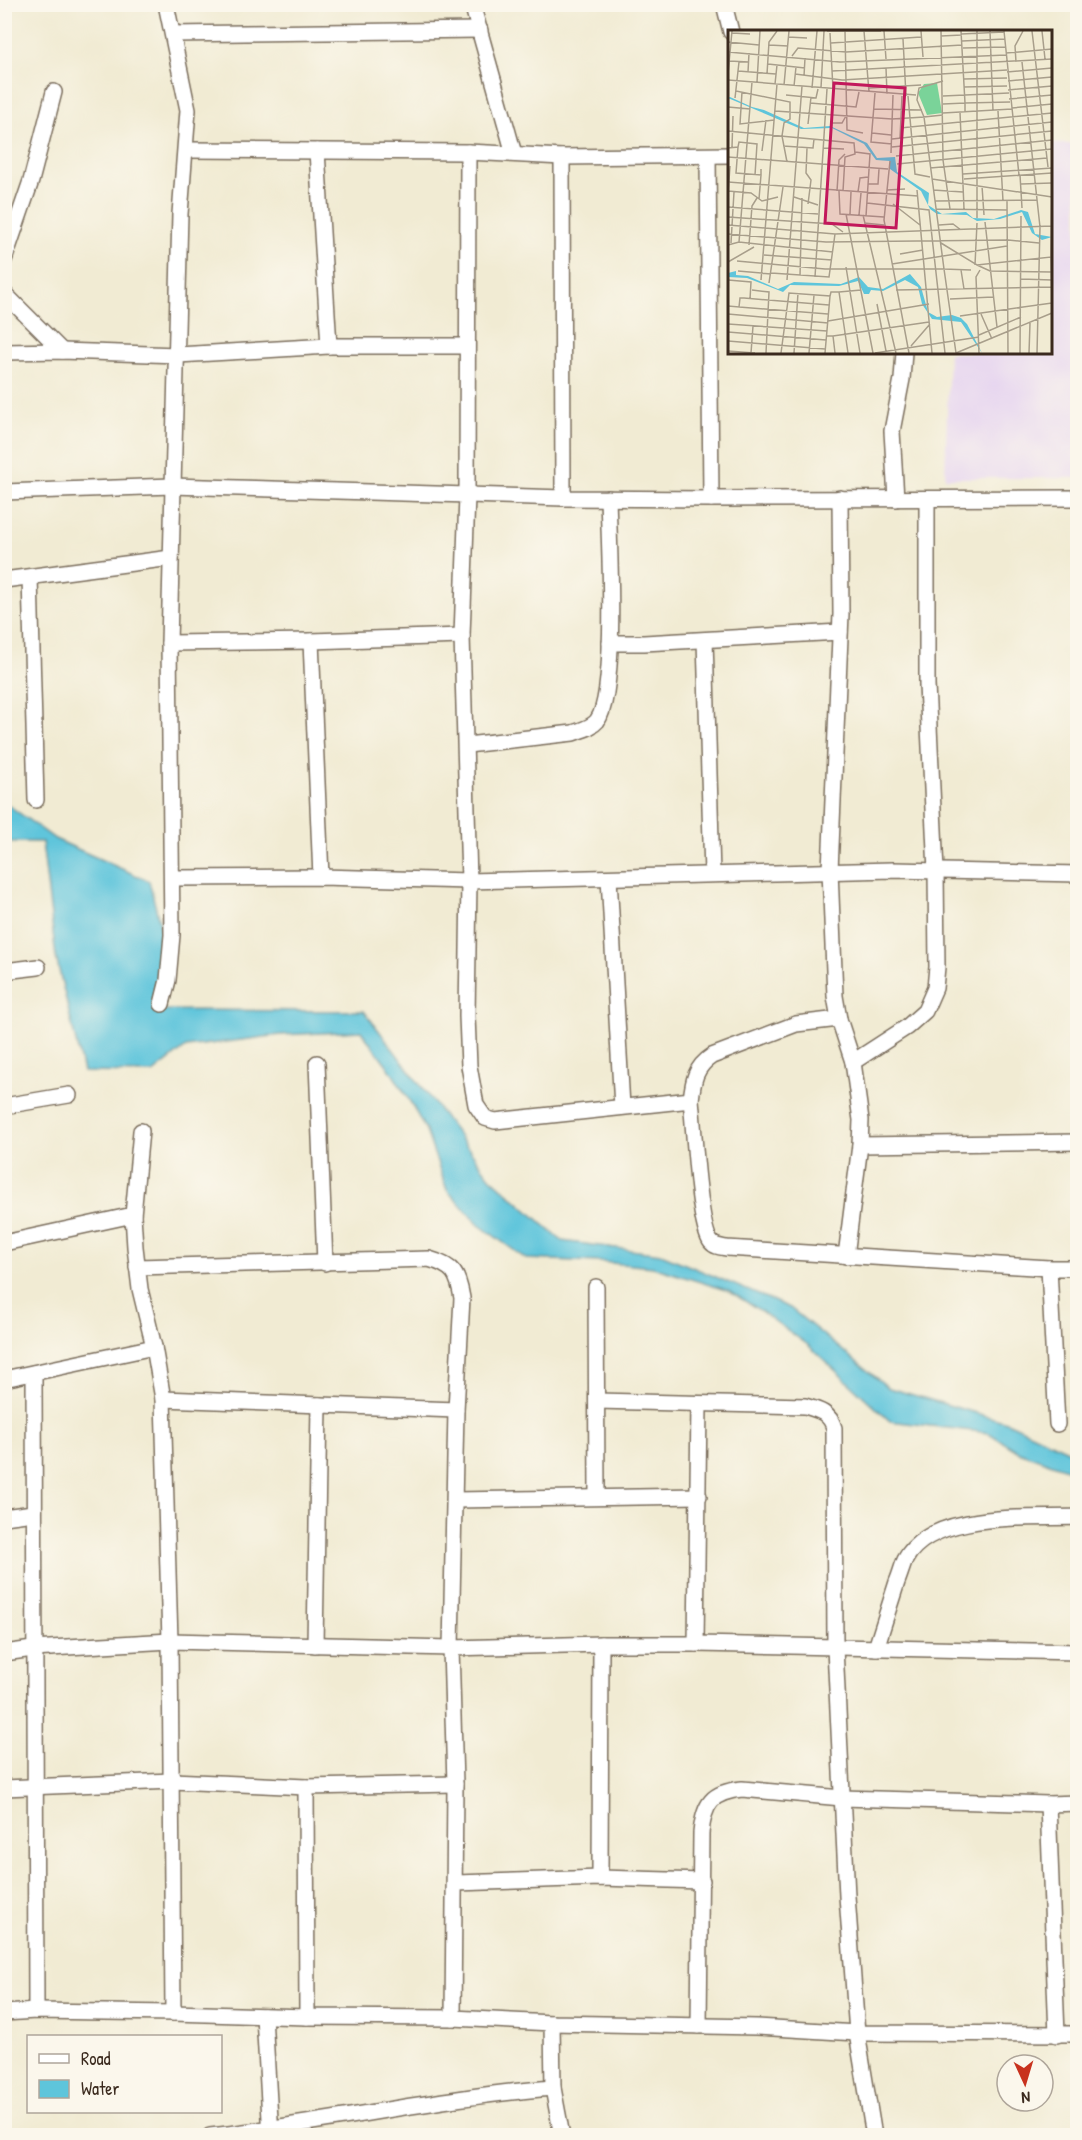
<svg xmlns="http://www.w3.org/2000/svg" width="1082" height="2140" viewBox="0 0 1082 2140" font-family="'Patrick Hand',sans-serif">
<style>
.built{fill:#e5d3f0}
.water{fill:#5ec5db;stroke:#4c787c;stroke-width:1.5}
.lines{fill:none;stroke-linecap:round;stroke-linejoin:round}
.street-casing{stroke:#7b6e5d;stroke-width:18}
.street{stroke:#fff;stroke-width:15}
.inset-road{fill:none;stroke:#a89e8b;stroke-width:1.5}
.view{fill:#c2185b;fill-opacity:0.15;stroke:#c2185b;stroke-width:3}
.inset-edge{fill:none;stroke:#3b2a1e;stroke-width:3}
</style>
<rect width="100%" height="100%" fill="#fbf7ec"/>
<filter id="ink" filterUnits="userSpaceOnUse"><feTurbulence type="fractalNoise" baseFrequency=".0167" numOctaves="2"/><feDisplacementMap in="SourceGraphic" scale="12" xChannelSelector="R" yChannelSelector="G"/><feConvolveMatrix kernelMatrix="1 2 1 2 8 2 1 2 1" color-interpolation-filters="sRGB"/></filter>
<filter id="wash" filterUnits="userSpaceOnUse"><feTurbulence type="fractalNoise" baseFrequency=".008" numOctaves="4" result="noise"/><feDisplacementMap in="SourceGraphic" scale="24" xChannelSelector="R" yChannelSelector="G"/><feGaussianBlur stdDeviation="1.35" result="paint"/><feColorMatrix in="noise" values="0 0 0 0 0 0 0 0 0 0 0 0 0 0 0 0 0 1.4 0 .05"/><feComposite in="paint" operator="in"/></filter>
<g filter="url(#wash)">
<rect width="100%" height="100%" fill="#f1ebd3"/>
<polygon class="built" points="1051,144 1077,144 1077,478 945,478 949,353 1050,352"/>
<polygon class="water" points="4,802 55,839 149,881 165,944 158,1010 364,1011 490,1177 562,1241 661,1254 790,1308 889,1388 1007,1422 1072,1452 1077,1452 1077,1473 1019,1452 989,1433 890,1421 808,1345 758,1309 729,1291 653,1267 601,1262 526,1259 479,1225 447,1190 426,1131 411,1103 387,1065 361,1031 280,1035 186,1047 153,1073 83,1072 56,957 42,842 5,842"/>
</g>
<g filter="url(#ink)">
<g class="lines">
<g class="street-casing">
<g id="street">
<polyline points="472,4 514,154"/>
<polyline points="724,4 731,32"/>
<polyline points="173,34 480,30"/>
<polyline points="186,150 468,152 562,157 730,155"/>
<polyline points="317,151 329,346"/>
<polyline points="468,152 467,496 462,636 469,881 467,1016 469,1066 476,1105 485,1118 495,1121 691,1100"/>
<polyline points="708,156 711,499"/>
<polyline points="562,157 563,498"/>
<polyline points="4,260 31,181 54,92"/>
<polyline points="4,293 62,351"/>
<polyline points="4,352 62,351 178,355 329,346 466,346"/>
<polyline points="4,492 172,486 563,498 711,499 1078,498"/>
<path d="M840 498 841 614 830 870 835 996 839 1019 796 1024 712 1056C695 1067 693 1081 691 1100 694 1125 698 1226 711 1242 715 1247 721 1247 727 1248L1049 1268H1078"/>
<polyline points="896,499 892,431 902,379 904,352"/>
<polyline points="30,577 36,800"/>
<polyline points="4,580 171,558"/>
<polyline points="705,640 712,874"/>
<polyline points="169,643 311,641"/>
<polyline points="610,643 644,643 840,632"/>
<path d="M467 745 573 733C581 730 591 728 597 721 618 693 609 539 608 498"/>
<polyline points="321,877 311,641 462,636"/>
<polyline points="172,878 321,877 469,881 893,870 1078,874"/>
<polyline points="609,878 622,1107"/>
<polyline points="4,971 38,967"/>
<polyline points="162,1004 168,980 172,935 169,643 180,214 188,110 166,4"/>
<polyline points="839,1019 853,1062 861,1120 860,1145 846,1256"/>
<polyline points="853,1062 907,1027 925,1011 935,988 937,967 936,871 927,685 927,499"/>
<polyline points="317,1063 325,1263"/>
<polyline points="4,1106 69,1095"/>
<polyline points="141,1131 133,1215 135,1247 140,1289 154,1347 163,1399 170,1641 173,2013"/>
<polyline points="860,1145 1078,1142"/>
<polyline points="4,1243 133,1215"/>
<path d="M137 1267 429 1259C454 1266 458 1274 462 1298L456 1410 451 1648 455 1784 453 2018"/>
<polyline points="1049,1268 1057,1424"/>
<polyline points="596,1287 597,1497"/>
<polyline points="34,1373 36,2011"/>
<polyline points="4,1379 154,1347"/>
<polyline points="163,1399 456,1410"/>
<path d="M597 1401 805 1406C819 1410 830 1413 834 1428L835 1648 847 1896 857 2033 874 2136"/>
<polyline points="455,1500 699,1496"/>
<polyline points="4,1517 33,1513"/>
<polyline points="696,1644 699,1405"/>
<polyline points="315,1645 319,1405"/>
<path d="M876 1648C883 1626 890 1604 897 1582 900 1575 902 1567 905 1560 931 1510 1029 1519 1078 1517"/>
<polyline points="4,1653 33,1649 170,1641 451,1648 601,1644 696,1644 1078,1652"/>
<polyline points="306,1787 307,2017"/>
<polyline points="4,1788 172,1781 306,1787 455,1784"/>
<polyline points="1048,1804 1057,2035"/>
<polyline points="600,1878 601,1644"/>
<polyline points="456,1883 600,1878 702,1881"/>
<polyline points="4,2013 36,2011 173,2013 307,2017 453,2018 552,2023 757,2027 857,2033 1078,2034"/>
<polyline points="264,2016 271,2136"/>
<polyline points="552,2023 553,2088 562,2136"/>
<path d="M699 2026 701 1833C704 1803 712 1792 742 1789L842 1798 1048 1804 1078 1803"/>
<path d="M210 2136C325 2124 438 2097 553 2088"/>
</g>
</g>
<use href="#street" class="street"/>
</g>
</g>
<g transform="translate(728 30)">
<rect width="324" height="324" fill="#f1ebd3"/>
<path d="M209 53 214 83 199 85 190 63 196 54Z" fill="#7ad399"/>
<path d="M0 68 2 67 24 77 36 80 76 98 102 96 139 113 149 128 167 127 169 142 201 163 200 175 214 184 238 182 245 188 266 189 293 180 300 182 307 204 324 207 314 210 304 203 294 182 272 189 249 191 239 185 209 184 202 179 193 161 162 139V131L148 130 136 114 104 98 73 99ZM8 241V245L20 246 50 259 66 252 113 254 131 247 140 257 155 259 182 244 193 257 200 282 209 287 224 285 233 288 239 294 254 323 233 292 204 289 194 274 190 257 177 250 155 261 143 260 141 264H136L130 251 111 256 62 255 55 262 19 248 0 247V243Z" fill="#5ec5db"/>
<path class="inset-road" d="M99 1H153M117 1 119 100 135 103M136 1 141 62M156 1 158 29M193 1 195 27M213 1 215 130 222 179M233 1 237 73 282 72M249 1V188M262 1 265 81M276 1 291 145M304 1 320 137M314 1 317 29M4 3 22 4M102 3 105 59M233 4 276 2M213 6 234 5M60 7 79 8M175 9 178 66M234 11 277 9M0 12 31 15M103 13 193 7M41 15 60 16M235 18 277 17M0 22 112 32 278 25M278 23 324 19M64 26 70 18 118 22 234 15M1 31 21 32M288 32 287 16 295 1M294 32 312 197 309 323M40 34 77 38M158 38 159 64M10 41 48 44M104 41 324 29M20 42 21 23M279 42 324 38M0 44 4 1M39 44 41 12 49 1M67 44 114 50 279 40M76 46 77 28M236 49 279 48M0 50 188 65M280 51 324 47M29 52 32 1M47 54 49 35M56 55 61 1M66 56 68 37M236 57 279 56M84 58 89 1M93 58 96 1M141 58 193 55M280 60 324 56M8 61 62 72V89L56 93 54 106 59 132M14 62 12 94 46 90M147 63 143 112 164 114M58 65 88 68 90 59M180 66 187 144 202 147M215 66 281 63M7 68 11 32M281 69 324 65M82 73 128 77 131 62M215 74 237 73V82M0 77 22 79M284 78 324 74M146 79 194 80M47 81 164 89 196 87 189 70 191 58 215 51M270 81 275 171M232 82 236 179M215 83 284 79M215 85 196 87 216 239 243 240M102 93H114L118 86M80 94 83 67M172 98 324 83M0 101 126 113 127 124 117 127 115 161M144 103 163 105M172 108 174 66M164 109 324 92M55 116 85 118 86 109M4 117 5 86M10 117 8 143 33 145V139M164 117 324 101M0 118 10 117 11 112 29 114 27 145M79 118 78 143 83 150 80 174M95 118 116 119M34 121 38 90M127 122 142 124 138 186M163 123 165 65M168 126 324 110M0 127 160 139M162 131 156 190 181 323M169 134 324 119M202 138 319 128M235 144 324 138M292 145 294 178M204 149 324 167M236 149 324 143M0 152 190 166M140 154H150L151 139M293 154 324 153M254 156 256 185M159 160 177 159M189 160 204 323M205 160 235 162M0 161 23 163 34 171 50 167M109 161 111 130 117 124M111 161 112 184 156 187M130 162 132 148 140 147M0 165 2 136M66 167 90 175M31 169 33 145M207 171 309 170M279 171 280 323M139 173 201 180 217 323M165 174 192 195M0 177 90 184M208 179 279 180M118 184 145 323M122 184 123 162M131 185 133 163M135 185 168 323M0 187 104 194 115 202M257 192 269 297M136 193 156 195M0 195 107 204 324 196M211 195 225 194 233 200M0 204 98 212 280 210 311 213M11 212 24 52M3 213 6 162M213 213 249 235 323 227 324 273M0 215 11 212 105 222M21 215 24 176 29 168M172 224 195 220M36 225 104 230M323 227 324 157M9 231 97 239H216L228 323M0 232 26 217M164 234 279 216M247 235 249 193M249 235 262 241 324 242M118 237 132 323M233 240 236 259M10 241 43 244M43 243 101 247 107 204M72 246 74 168M87 247 99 59M293 249 324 250M0 250 23 252 22 269M33 250 49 54M59 250 74 56M41 253 55 157M24 260 41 262 38 323M168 260 324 257M111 262 133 260M102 266 103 262H111L120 323M222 269 265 267M149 274 158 321M0 276 11 277 12 268H16L101 275M11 277 100 284M0 284 100 293M253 284 264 309M232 286 324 273M100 291 201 274M0 294 99 301M0 302 98 310M251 305 293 287M98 306H105L107 323M105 306 201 292M0 311 97 319M183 316 202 294M0 321 27 323M23 323 25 296M53 323 61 263 102 266 97 323M66 323 70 263M81 323 86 265M147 323 251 307M228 323 324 283M251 323 248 247 252 240M292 323 293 186M301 323 302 293"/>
<path class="view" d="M106 53 177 58 168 198 97 193Z"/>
<rect width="324" height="324" class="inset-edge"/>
</g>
<rect width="1082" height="2140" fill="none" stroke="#fbf7ec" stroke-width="24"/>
<rect x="27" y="2035" width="195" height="78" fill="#fbf7ec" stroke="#aea59a" stroke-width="1.5"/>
<rect x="39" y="2054" width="30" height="9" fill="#ffffff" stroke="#aea59a" stroke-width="1.5"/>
<text x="81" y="2065" font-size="18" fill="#3b2a1e">Road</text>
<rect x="39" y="2080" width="30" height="18" fill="#5ec5db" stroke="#aea59a" stroke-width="1.5"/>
<text x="81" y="2095" font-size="18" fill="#3b2a1e">Water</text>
<g transform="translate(1025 2083) rotate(176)"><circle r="28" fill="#fbf7ec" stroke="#aea59a" stroke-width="1.5"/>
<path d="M0-4.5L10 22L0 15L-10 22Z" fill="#c8321e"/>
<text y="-9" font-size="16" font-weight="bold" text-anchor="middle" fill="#3b2a1e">N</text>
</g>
</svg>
